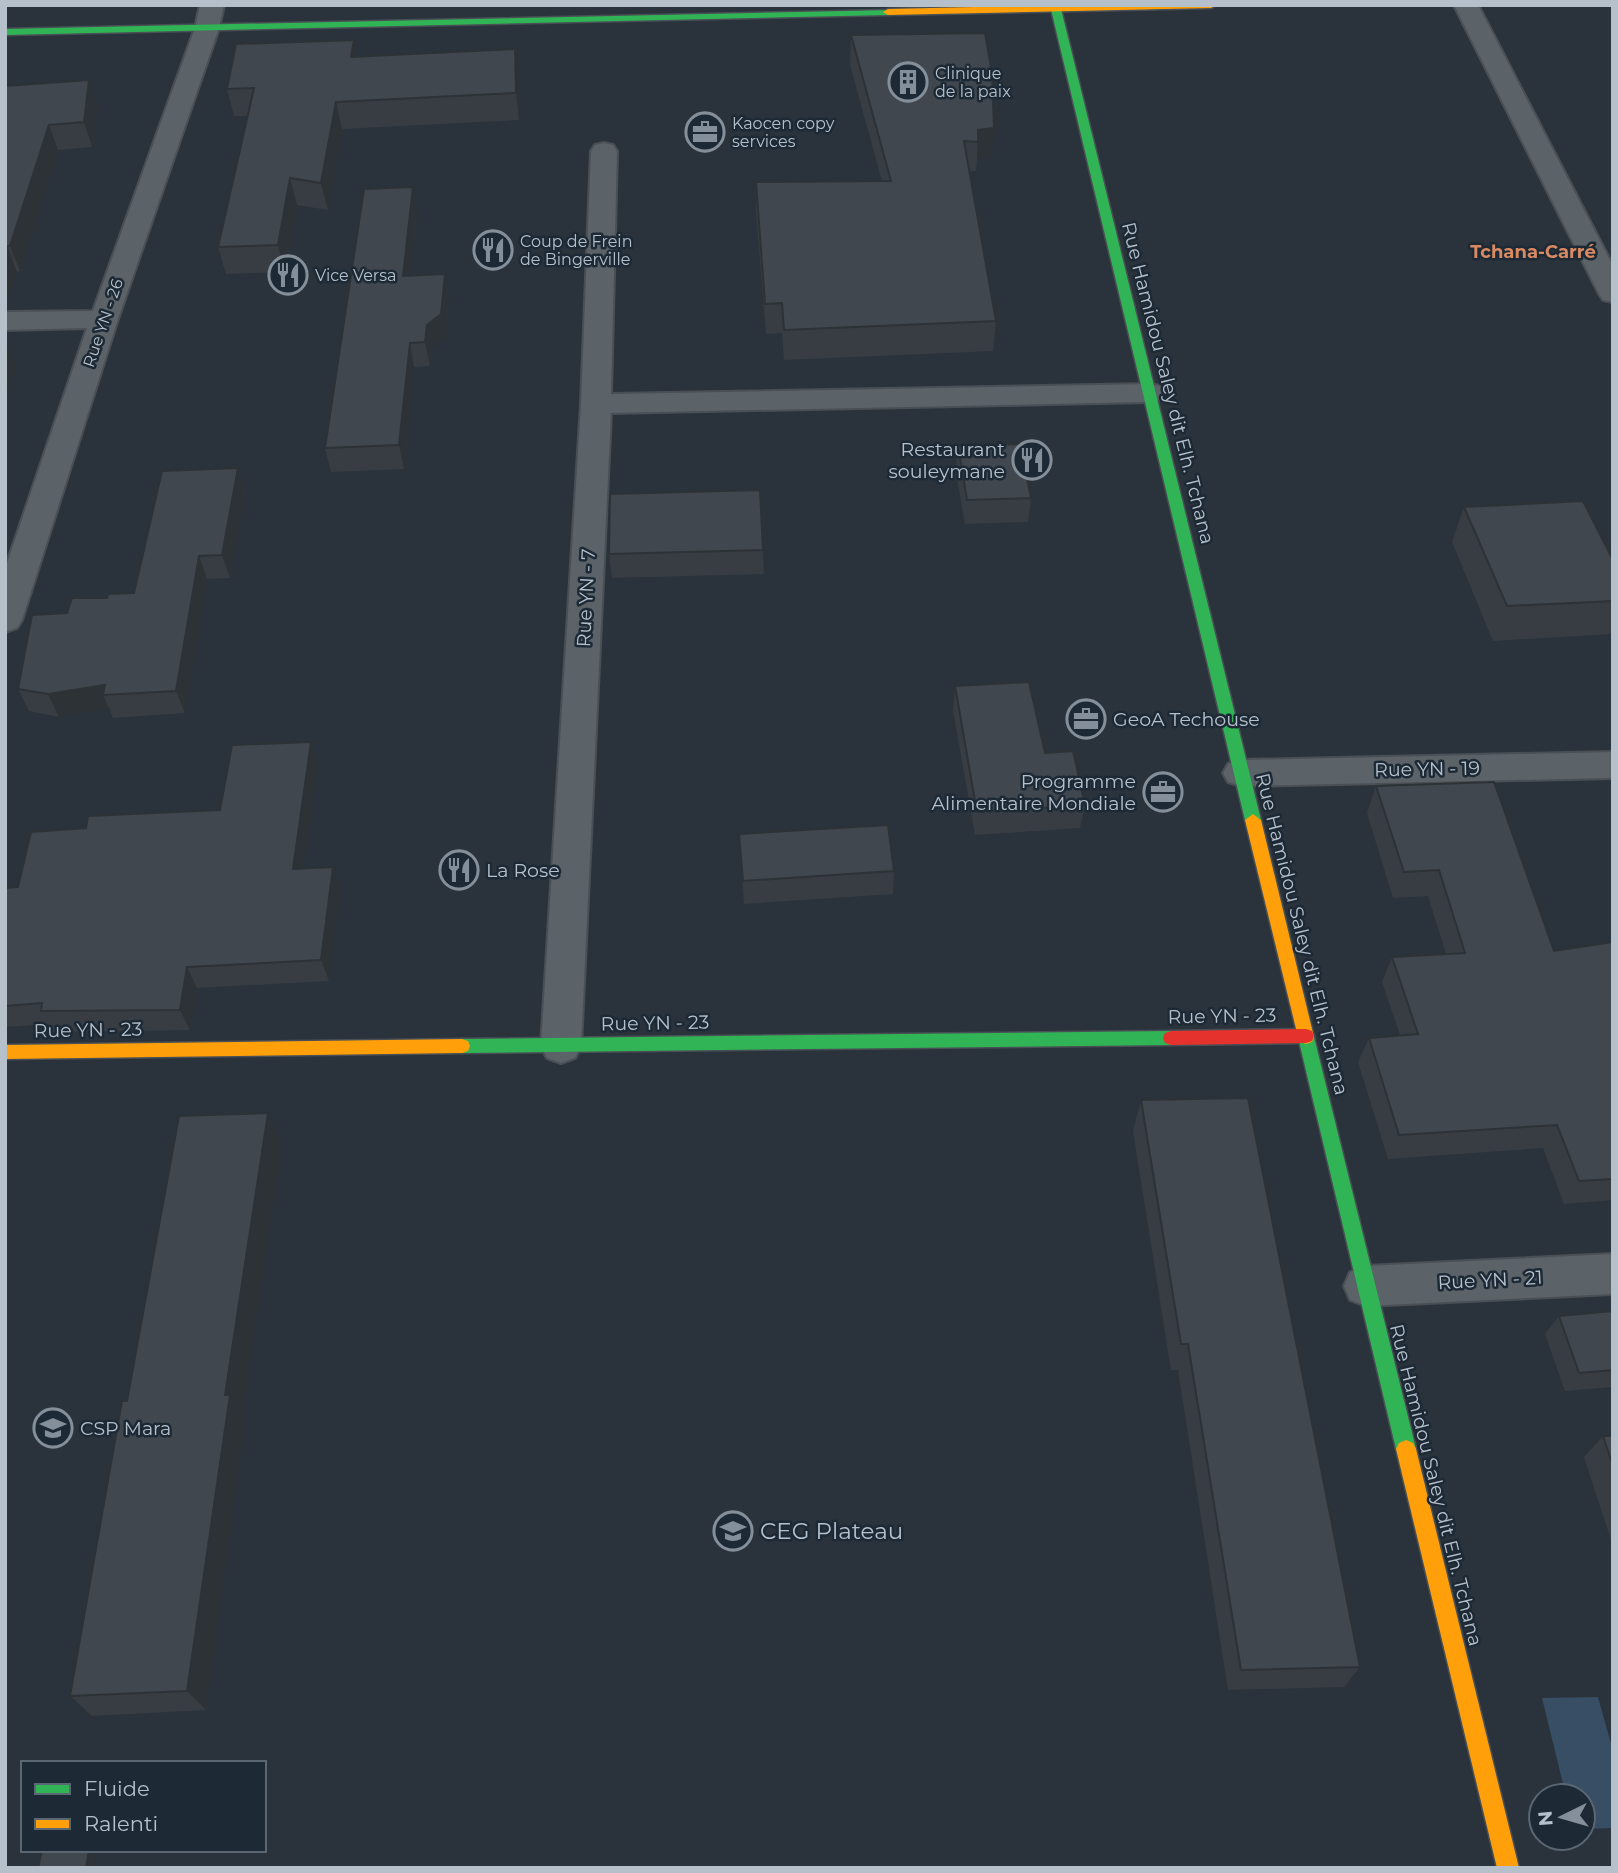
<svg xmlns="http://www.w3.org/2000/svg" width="1618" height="1873" viewBox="0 0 1618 1873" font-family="Montserrat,sans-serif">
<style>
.water{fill:#374e64}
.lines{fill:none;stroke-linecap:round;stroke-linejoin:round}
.street-casing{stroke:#494f55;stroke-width:4}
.fast-casing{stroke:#494f55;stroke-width:3}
.slow-casing{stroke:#494f55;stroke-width:3}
.jam-casing{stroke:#494f55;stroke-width:3}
.street{fill:#5b6268;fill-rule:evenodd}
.fast{fill:#30b455;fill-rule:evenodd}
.slow{fill:#ff9f0a;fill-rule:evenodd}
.jam{fill:#e5322d;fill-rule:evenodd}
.wall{fill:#373d43}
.shaded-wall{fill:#2d3237}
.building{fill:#40474e;stroke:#2d3237;stroke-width:2}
.labels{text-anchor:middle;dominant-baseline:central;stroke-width:5;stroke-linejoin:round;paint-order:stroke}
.far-poi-label{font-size:16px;fill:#b5c0cb;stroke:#1d2a36;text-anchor:start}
.far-street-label{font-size:16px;fill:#b5c0cb;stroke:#1d2a36}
.far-neighbourhood-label{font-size:18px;font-weight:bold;fill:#d98a62;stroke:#1d2a36}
.street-label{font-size:19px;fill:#b5c0cb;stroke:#1d2a36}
.poi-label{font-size:19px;fill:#b5c0cb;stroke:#1d2a36;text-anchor:start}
.near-poi-label{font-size:23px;fill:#b5c0cb;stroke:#1d2a36;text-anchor:start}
</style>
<rect width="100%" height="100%" fill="#2a333b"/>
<polygon class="water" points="1598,1697 1613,1751 1613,1828 1583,1829 1583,1796 1566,1796 1542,1698"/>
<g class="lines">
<g class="street-casing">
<g id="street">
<polygon points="200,5 224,5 219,28 118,319 22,620 17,628 5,632 5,569 87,328 5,330 5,312 93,311 195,28"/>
<polygon points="1454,5 1478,5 1613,266 1613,302 1603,300 1599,294"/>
<polygon points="604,143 613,145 617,151 611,394 1149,384 1160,386 1164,393 1160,400 1149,402 611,413 581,1046 575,1058 561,1063 547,1058 541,1046 581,404 591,151 595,145"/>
<polygon points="1613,752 1613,778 1241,786 1228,782 1223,773 1228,764 1241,760"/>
<polygon points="1613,1254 1613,1294 1366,1306 1350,1300 1344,1286 1350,1272 1366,1266"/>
</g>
</g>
<g class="fast-casing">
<g id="fast">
<polygon points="1050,5 1060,5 1261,820 1253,826 1245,820"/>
<polygon points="891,10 891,14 888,15 5,35 5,29"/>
<polygon points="1306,1030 1312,1032 1314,1037 1416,1449 1413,1455 1406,1458 1399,1455 1396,1449 1298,1037 1300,1032"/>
<polygon points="1171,1031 1177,1033 1179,1038 1177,1043 1171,1045 462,1053 456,1051 454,1046 456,1041 462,1039"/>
</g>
</g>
<g class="slow-casing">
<g id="slow">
<polygon points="1063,5 1216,5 1211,8 888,15 883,12 888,9"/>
<polygon points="1253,814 1261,820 1314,1037 1312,1042 1306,1044 1300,1042 1298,1037 1245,820"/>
<polygon points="462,1039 468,1041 470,1046 468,1051 462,1053 5,1059 5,1045"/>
<polygon points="1406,1440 1413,1443 1416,1449 1519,1868 1497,1868 1396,1449 1399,1443"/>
</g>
</g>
<g class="jam-casing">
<polygon id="jam" points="1306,1029 1312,1031 1314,1036 1312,1041 1306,1043 1171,1045 1165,1043 1163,1038 1165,1033 1171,1031"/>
</g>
<use href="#street" class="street"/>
<use href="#fast" class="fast"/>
<use href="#slow" class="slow"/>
<use href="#jam" class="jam"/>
</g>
<g class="wall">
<polygon points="985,33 992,158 977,160 976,171 970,171 996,321 993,351 784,360 782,333 766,334 756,212 756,182 882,181 850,65 851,35"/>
<polygon points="357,57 518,75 519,120 342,129 328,210 297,205 285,272 226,274 218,247 248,116 234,116 227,89"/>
<polygon points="5,86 98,105 92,147 58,150 20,271 17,272 5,306"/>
<polygon points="418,211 410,276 445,274 449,298 446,338 431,349 430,366 414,367 404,469 331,472 325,448"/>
<polygon points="958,446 1031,498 1028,522 965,524 956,471"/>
<polygon points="238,468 245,491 230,578 207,579 185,713 113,718 109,708 59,717 29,711 18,689 67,613 107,598 134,593"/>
<polygon points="760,490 764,574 612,578 609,554"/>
<polygon points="1464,507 1613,560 1613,634 1493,641 1452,542"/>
<polygon points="955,686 1045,753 1085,805 1080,828 975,835 953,710"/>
<polygon points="311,742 318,764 303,868 333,867 340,888 329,981 197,988 190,1030 53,1032 48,1024 5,1027 5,888 18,887 86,828 220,810"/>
<polygon points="1376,786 1554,951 1613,942 1613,1200 1564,1204 1543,1148 1388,1159 1358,1062 1369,1038 1400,1035 1382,982 1392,957 1446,954 1428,896 1393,898 1367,813"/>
<polygon points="739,834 894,871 893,894 744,904"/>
<polygon points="1141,1100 1360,1667 1344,1687 1228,1690 1178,1370 1171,1370 1133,1131"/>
<polygon points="282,1143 242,1415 245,1421 206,1710 92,1716 70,1696 127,1401"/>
<polygon points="1613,1311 1613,1387 1565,1391 1545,1334 1559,1316"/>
<polygon points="1603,1436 1613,1436 1613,1546 1584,1457"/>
</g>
<g class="shaded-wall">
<polygon points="354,40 359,67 351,57"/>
<polygon points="515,49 518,75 519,120 516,93"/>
<polygon points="89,80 98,105 92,147 84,122"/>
<polygon points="336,102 342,129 328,210 321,183"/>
<polygon points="49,125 58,150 20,271 10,246"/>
<polygon points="994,128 992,158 977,160 978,130"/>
<polygon points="290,178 297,205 285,272 278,245"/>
<polygon points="413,187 418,211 407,300 403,276"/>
<polygon points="7,246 17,272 5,306 5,251"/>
<polygon points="445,274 449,298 446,338 431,349 430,366 425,342 427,325"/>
<polygon points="5,339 16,365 5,399"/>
<polygon points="410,343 414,367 404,469 399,445"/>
<polygon points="238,468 245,491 230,578 222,555"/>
<polygon points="199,556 207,579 185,713 176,691"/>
<polygon points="105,685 103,695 109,708 59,717 48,694"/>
<polygon points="311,742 318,764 300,890 293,869"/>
<polygon points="333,867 340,888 329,981 321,960"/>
<polygon points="187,967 197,988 190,1030 180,1010"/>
<polygon points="268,1113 282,1143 242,1415 245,1421 206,1710 187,1691 225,1395"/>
<polygon points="89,1850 97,1850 94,1868 86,1868"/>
</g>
<g class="building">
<polygon points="985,33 992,73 994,128 978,130 978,142 964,141 996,321 784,330 782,303 765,304 756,182 891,181 851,35"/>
<polygon points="354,40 351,57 515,49 516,93 336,102 321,183 290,178 278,245 218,247 254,88 227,89 236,44"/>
<polygon points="89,80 84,122 49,125 10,246 7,246 5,251 5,86"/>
<polygon points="413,187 403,276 445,274 441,314 427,325 425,342 410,343 399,445 325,448 364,189"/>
<polygon points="1020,444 1031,498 967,500 958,446"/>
<polygon points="238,468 222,555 199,556 176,691 103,695 105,685 48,694 18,689 32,615 67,613 72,598 107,598 108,594 134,593 162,471"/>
<polygon points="760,490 763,550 609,554 610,494"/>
<polygon points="1583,501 1613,560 1613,601 1507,606 1464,507"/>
<polygon points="1029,682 1045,753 1073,751 1085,805 977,812 955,686"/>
<polygon points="311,742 293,869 333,867 321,960 187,967 180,1010 41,1011 42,1003 5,1006 5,888 18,887 31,832 86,828 88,816 220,810 232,745"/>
<polygon points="1494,782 1554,951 1613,942 1613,1179 1579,1181 1557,1125 1399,1135 1369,1038 1418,1034 1392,957 1465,953 1439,870 1404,872 1376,786"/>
<polygon points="888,825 894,871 743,881 739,834"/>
<polygon points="1248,1098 1360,1667 1241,1670 1188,1344 1181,1344 1141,1100"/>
<polygon points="268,1113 225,1395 230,1395 187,1691 70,1696 122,1401 127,1401 179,1116"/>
<polygon points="1613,1311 1613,1370 1579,1373 1559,1316"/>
<polygon points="1603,1436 1613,1436 1613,1466"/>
<polygon points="42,1850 89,1850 86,1868 38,1868"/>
</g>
<defs>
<g id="building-ring" transform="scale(2.0125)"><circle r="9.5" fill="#1d2a36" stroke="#848f99" stroke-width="1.5"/><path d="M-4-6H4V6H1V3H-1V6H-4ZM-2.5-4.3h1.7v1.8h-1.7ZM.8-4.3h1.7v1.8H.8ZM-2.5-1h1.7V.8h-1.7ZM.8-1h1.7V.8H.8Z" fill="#848f99"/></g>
<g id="office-ring" transform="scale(2.0125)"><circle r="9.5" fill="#1d2a36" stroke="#848f99" stroke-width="1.5"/><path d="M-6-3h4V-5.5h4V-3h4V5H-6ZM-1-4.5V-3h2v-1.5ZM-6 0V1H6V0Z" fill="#848f99"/></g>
<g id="restaurant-ring" transform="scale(2.0125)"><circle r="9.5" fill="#1d2a36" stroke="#848f99" stroke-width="1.5"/><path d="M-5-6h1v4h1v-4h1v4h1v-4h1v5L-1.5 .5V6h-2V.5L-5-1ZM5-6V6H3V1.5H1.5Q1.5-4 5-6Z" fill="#848f99"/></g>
<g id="school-ring" transform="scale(2.0125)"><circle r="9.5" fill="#1d2a36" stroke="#848f99" stroke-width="1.5"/><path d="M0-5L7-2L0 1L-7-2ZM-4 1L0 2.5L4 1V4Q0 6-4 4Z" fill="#848f99"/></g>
<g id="university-ring" transform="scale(2.0125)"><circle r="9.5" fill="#1d2a36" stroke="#848f99" stroke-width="1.5"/><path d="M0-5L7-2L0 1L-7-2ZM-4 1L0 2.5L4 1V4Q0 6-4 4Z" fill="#848f99"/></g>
</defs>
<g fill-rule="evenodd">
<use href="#building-ring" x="908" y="82"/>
<use href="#office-ring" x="705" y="132"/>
<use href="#restaurant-ring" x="493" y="250"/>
<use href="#restaurant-ring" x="288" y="275"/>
<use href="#restaurant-ring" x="1032" y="460"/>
<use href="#office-ring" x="1086" y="719"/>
<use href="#office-ring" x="1163" y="792"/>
<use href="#restaurant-ring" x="459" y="870"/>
<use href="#school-ring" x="53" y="1428"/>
<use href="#university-ring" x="733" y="1531"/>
</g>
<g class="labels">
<g class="far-poi-label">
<text x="935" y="73">Clinique<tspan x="935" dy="18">de la paix</tspan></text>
<text x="732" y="123">Kaocen copy<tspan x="732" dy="18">services</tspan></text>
<text x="520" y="241">Coup de Frein<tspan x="520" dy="18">de Bingerville</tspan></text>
<text x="315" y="275">Vice Versa</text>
</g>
<g class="far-street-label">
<text transform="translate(103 323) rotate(-71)">Rue YN - 26</text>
</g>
<g class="far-neighbourhood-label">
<text x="1533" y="252">Tchana-Carré</text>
</g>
<g class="street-label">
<text transform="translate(1168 383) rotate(76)">Rue Hamidou Saley dit Elh. Tchana</text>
<text transform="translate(586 598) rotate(-87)">Rue YN - 7</text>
<text transform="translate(1427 769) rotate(-1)">Rue YN - 19</text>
<text transform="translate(1302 934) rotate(76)">Rue Hamidou Saley dit Elh. Tchana</text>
<text transform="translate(1222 1016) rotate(-1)">Rue YN - 23</text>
<text transform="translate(655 1023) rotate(-1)">Rue YN - 23</text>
<text transform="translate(88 1030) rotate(-1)">Rue YN - 23</text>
<text transform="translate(1490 1280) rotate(-3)">Rue YN - 21</text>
<text transform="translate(1436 1485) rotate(76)">Rue Hamidou Saley dit Elh. Tchana</text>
</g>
<g class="poi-label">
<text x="1005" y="449" text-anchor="end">Restaurant<tspan x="1005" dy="22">souleymane</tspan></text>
<text x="1113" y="719">GeoA Techouse</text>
<text x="1136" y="781" text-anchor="end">Programme<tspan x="1136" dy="22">Alimentaire Mondiale</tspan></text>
<text x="486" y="870">La Rose</text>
<text x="80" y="1428">CSP Mara</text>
</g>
<g class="near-poi-label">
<text x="760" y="1531">CEG Plateau</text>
</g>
</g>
<rect width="1618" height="1873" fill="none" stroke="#b5c0cb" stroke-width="14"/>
<rect x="21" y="1761" width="245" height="91" fill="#1d2a36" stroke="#5a6672" stroke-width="2"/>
<rect x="35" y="1784" width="35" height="10" fill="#30b455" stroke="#5a6672" stroke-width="2"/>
<text x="84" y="1796" font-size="21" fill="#b5c0cb">Fluide</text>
<rect x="35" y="1819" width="35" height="10" fill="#ff9f0a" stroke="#5a6672" stroke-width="2"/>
<text x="84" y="1831" font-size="21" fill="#b5c0cb">Ralenti</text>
<g transform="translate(1562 1817) rotate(265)"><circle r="33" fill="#1d2a36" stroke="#5a6672" stroke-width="2"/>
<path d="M0-5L12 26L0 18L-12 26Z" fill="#848f99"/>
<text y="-10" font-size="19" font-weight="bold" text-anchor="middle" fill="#b5c0cb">N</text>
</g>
</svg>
